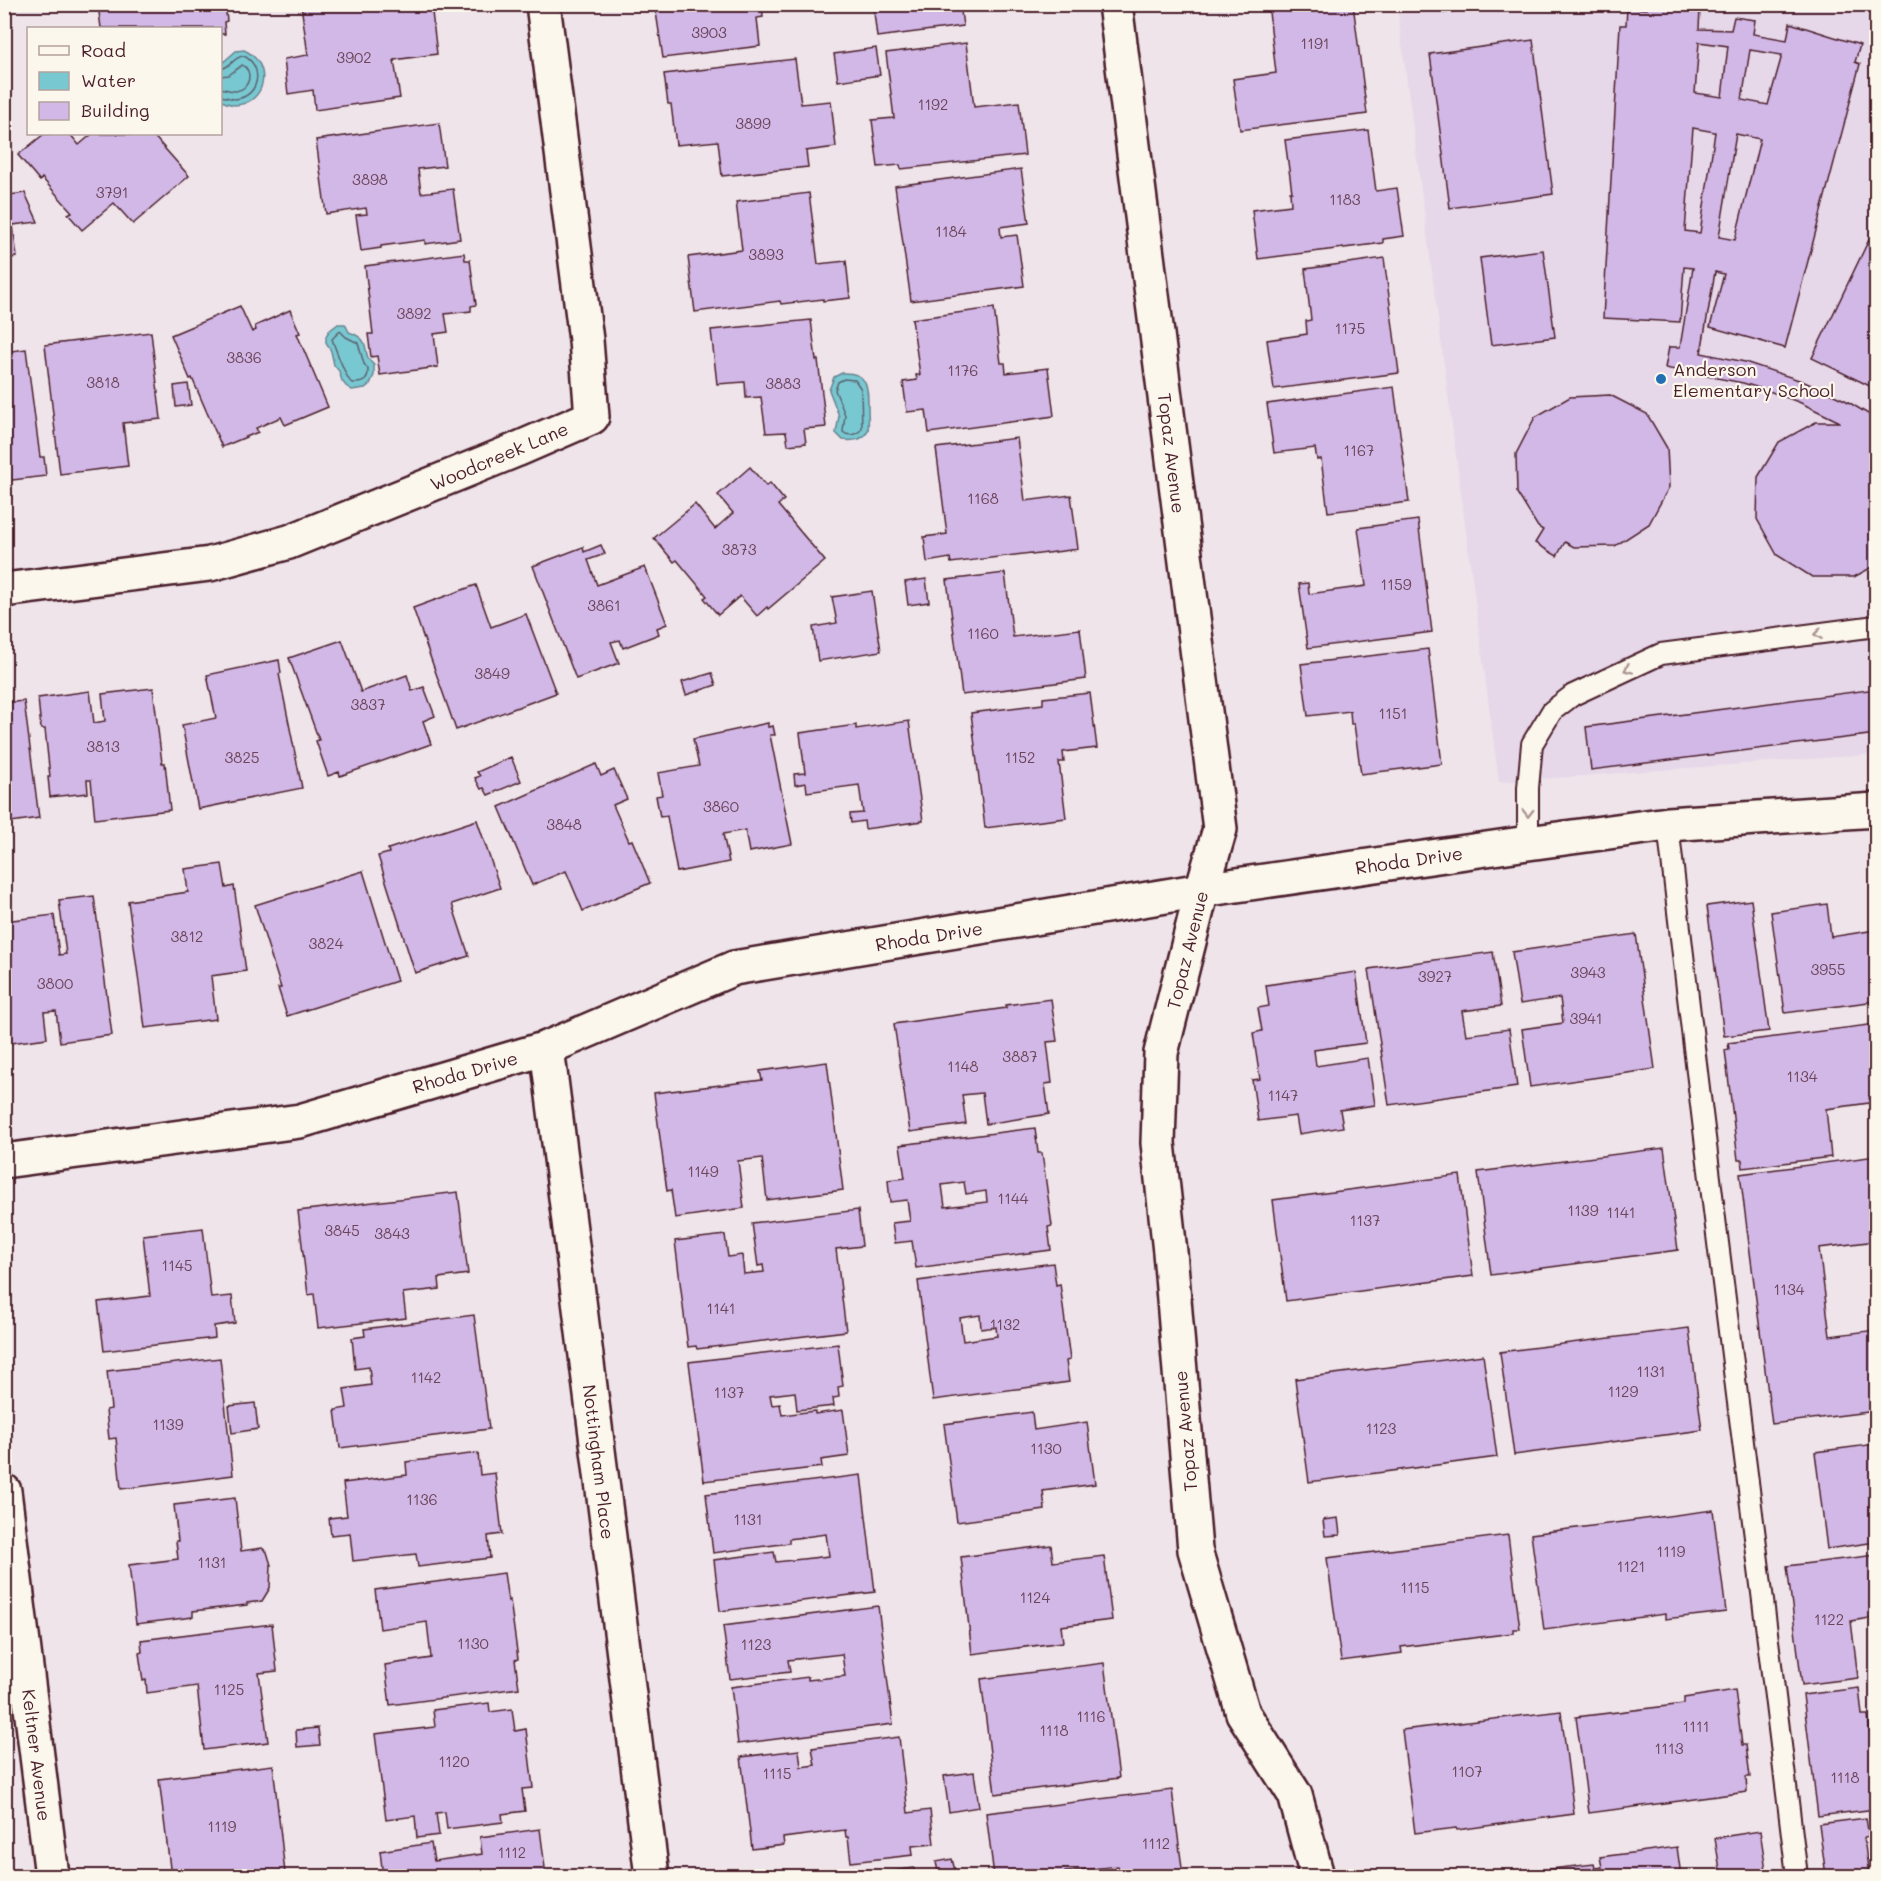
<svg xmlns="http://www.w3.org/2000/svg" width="1881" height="1881" viewBox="0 0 1881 1881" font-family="Mali,sans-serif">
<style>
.built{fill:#e6d7e9}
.water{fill:#78c8d2;stroke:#66848f;stroke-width:1.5}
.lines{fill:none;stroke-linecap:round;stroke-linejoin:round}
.shore{stroke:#5c636e;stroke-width:1.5}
.building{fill:#d2b8e7;stroke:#4a1f2b;stroke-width:1.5;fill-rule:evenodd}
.lane-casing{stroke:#4a1f2b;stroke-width:24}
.street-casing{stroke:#4a1f2b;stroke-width:38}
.lane{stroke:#fbf7ec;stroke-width:20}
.street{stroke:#fbf7ec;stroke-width:33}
.oneway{stroke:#ab9695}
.poi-dot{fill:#1f6fb2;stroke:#fbf7ec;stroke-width:2}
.labels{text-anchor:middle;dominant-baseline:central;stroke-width:4.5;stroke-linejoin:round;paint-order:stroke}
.number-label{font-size:15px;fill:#6c455a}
.poi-label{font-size:18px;fill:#4a1f2b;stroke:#fbf7ec;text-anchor:start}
.street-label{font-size:18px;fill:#4a1f2b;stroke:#fbf7ec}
</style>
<rect width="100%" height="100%" fill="#efe4ea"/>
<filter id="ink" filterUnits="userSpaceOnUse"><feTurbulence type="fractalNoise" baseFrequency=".0167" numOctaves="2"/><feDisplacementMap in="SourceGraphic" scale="12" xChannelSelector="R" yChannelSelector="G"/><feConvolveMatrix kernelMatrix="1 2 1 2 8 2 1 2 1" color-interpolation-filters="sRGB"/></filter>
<g filter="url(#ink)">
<polygon class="built" points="1397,5 1876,5 1876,754 1499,782"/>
<g class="water">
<path d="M244 50C273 63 267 104 235 105 230 105 225 102 221 101V64L236 51Z"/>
<path d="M338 324H345L349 332C375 341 359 353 374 365V375L370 384 365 388 352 390 346 386 342 381 339 371 334 365 331 351 326 342V336L329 331Z"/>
<path d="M842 373C868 372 868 386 868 407 868 416 869 423 868 431 862 441 853 441 843 440L836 433 839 416 829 390 834 377Z"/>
</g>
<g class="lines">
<g class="shore">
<path d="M220 69C231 68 234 56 244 56 264 66 260 97 235 99 231 99 225 96 220 96"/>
<path d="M220 76 229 75 242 65C254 71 250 89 236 91 231 91 226 89 220 88"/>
<path d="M340 331 346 337 358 343 364 364 368 369C368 374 368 380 362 382 361 383 353 383 352 383 347 381 334 345 332 339Z"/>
<path d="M844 379 855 380 861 389 862 428C858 435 848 437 843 432L845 415 835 390 838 382Z"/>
</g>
</g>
<g class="building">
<polygon points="98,4 225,4 227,21 224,22 225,34 220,34 220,28 101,28"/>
<polygon points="307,4 431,4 437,54 394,60 400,98 315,110 313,90 288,94 284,59 308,55 301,5"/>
<polygon points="659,4 762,4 763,17 757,18 760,46 663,58 656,12 660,11"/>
<polygon points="873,4 960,4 963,26 877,37"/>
<polygon points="1331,4 1353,4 1367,114 1240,130 1233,79 1276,73 1269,12"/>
<polygon points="1443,4 1507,4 1444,13"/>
<path d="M1648 6 1700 9 1699 29 1731 30 1734 17 1755 20 1753 34 1787 40 1790 23 1860 45 1855 62 1860 64 1785 348 1710 327 1724 274 1715 272 1701 353 1745 362 1802 381 1845 400 1873 417 1876 411V565L1854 577H1812L1777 555 1757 519 1758 477 1779 442 1816 422H1840L1801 403 1769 391 1743 383 1665 368 1669 347H1680L1693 268 1684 267 1680 322 1603 318 1620 25H1626L1627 8 1647 9ZM1699 42 1728 46 1722 97 1695 93ZM1750 50 1782 55 1768 105 1742 100ZM1693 128 1715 132 1700 233 1685 231ZM1736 134 1760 139 1735 240 1719 237Z"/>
<polygon points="1533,40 1553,194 1450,208 1430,54"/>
<polygon points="966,43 974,107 1019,102 1025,155 901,169 900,165 878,167 872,120 894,118 886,53"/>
<polygon points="876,48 880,75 838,81 834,54"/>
<polygon points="795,59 801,104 831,101 836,147 806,151 808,167 722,176 718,141 676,145 671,104 668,104 664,74"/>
<polygon points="439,123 445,166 418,169 421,193 453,189 460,239 425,244 425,240 381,246 381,248 361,251 356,215 367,214 366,208 326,214 316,140"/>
<polygon points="1368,130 1376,191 1397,188 1404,236 1383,239 1383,243 1258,259 1252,210 1291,205 1290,192 1292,192 1285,140"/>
<polygon points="44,134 70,134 79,145 92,134 152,134 189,176 133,224 114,203 82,230 68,214 72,212 42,178 40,181 18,155"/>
<polygon points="1021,169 1029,223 1000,227 1001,237 1017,235 1024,286 911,301 895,186"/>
<polygon points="4,174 6,174 9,195 25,193 38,222 13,225 17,257 4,259"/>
<polygon points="809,193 818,264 846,261 850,298 823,301 823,299 781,304 780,301 695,312 688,257 742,250 736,202"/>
<polygon points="1876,225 1876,389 1812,358"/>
<polygon points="1543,250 1555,337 1491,345 1480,258"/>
<polygon points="464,253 465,260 470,260 476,305 471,306 471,311 445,314 448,332 434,334 438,367 380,375 377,356 371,357 368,334 373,334 365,266"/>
<polygon points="1384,258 1399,373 1274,389 1267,340 1307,334 1306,321 1311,320 1305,269"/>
<polygon points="240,306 252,332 256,330 255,326 290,310 300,333 297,334 328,407 285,425 281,417 256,428 258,432 222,447 192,378 190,379 171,335"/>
<polygon points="994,308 1001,363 1005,363 1006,373 1048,368 1054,416 929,433 926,410 907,412 903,382 917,380 916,375 920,375 912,319"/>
<polygon points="811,320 816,360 818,360 826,427 804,429 806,443 788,445 786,432 766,433 761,397 746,398 745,382 717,384 711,330"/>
<polygon points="151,332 161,419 123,423 128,466 60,474 45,345"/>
<polygon points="26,349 40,457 44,457 46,476 4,481 4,352"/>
<polygon points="188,384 191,405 176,407 174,386"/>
<polygon points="1394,387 1409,502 1328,512 1321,459 1317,460 1315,448 1274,453 1267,404"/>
<polygon points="1610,395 1647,414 1667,448 1669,487 1649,524 1615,546 1574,547 1565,542 1557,556 1535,543 1543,530 1538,527 1517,493 1516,454 1535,417 1570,397"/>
<polygon points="1017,438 1025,501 1071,495 1078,549 1032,555 1031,553 951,563 950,558 927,562 924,537 947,534 936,448"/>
<polygon points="750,467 766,486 770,483 784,500 778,505 825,561 768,609 767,607 757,616 740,596 718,615 704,598 707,596 677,560 674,562 654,538 695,504 715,529 733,513 718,495"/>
<polygon points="1418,520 1432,632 1308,648 1299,584 1308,583 1309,594 1366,586 1358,528"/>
<polygon points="601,545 605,554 588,560 597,585 645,567 667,624 657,628 659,634 623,648 620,640 611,642 619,663 576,679 533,566 583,547 584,552"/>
<polygon points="1005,573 1013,637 1080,629 1086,679 962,695 947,580"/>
<polygon points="926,579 929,602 908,605 905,582"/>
<polygon points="476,585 491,627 526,614 556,693 456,730 413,608"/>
<polygon points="872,591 881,651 818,661 813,627 837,623 832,597"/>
<polygon points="342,640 361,692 407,675 412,691 424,687 435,716 423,721 431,744 340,776 339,772 328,776 316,741 319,740 289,658"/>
<polygon points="1428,649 1442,764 1361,774 1354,724 1351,724 1350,711 1308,716 1301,664"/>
<polygon points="279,660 281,673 279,674 302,788 198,809 182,725 216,718 207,675"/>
<polygon points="712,673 716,685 686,695 682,682"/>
<polygon points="153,688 162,763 165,763 170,810 95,819 91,780 87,780 88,793 50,797 48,777 50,777 45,729 41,729 38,698 90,691 94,723 105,721 102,694"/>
<polygon points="1876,689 1876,734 1591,770 1586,727"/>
<polygon points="1090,693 1097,748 1063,752 1064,762 1059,762 1066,818 985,828 971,713 1043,704 1043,698"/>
<polygon points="24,701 39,818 4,823 4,703"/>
<polygon points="909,721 923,821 865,829 864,821 851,823 850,814 863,813 859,785 807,792 806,783 795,785 794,774 805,773 800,733 856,725 856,729"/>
<polygon points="768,723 768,727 773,726 775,735 770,735 792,844 749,852 745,830 723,834 729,862 677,872 667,816 660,817 656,796 662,795 658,773 699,766 693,739"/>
<polygon points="511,757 521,781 488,795 484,788 481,789 475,778 480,776 477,772"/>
<polygon points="596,764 601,776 614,770 627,799 613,805 629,841 632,840 650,883 583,911 566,871 532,885 499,807"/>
<polygon points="477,820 500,888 452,904 469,956 415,973 378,856 389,853 388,849"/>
<polygon points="222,864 226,888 234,886 246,971 211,976 216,1019 145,1028 128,901 188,892 185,869"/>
<polygon points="363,871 397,981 287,1016 278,988 281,988 255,905"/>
<polygon points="94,896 112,1035 60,1042 56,1011 44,1012 47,1038 4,1044 4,921 54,915 59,955 66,954 59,900"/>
<polygon points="1751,900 1769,1031 1724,1036 1707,906"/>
<polygon points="1827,904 1831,937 1876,930 1876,1001 1785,1013 1771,912"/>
<polygon points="1636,934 1655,1069 1530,1087 1522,1029 1563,1023 1560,998 1520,1004 1512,952"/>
<polygon points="1493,952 1501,1006 1462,1011 1466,1035 1509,1029 1517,1087 1389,1105 1369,969"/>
<polygon points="1356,972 1366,1043 1314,1050 1316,1066 1368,1058 1375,1105 1340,1110 1343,1127 1299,1134 1296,1116 1258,1121 1252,1080 1260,1079 1253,1033 1262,1031 1258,1008 1269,1006 1266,985"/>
<polygon points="1051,999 1057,1041 1047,1042 1052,1083 1045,1084 1049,1114 986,1124 982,1093 962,1095 966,1124 910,1132 894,1024 1006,1008 1006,1005"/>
<polygon points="1876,1024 1876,1102 1826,1109 1831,1157 1743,1168 1742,1160 1738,1160 1725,1050 1729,1049 1728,1043"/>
<polygon points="827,1062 843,1190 767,1200 762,1158 738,1161 744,1208 675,1218 671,1190 667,1191 654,1093 762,1080 760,1071"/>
<path d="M1035 1128 1038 1153H1042L1052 1226 1048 1227 1051 1250 916 1268 912 1241 895 1243 892 1223 910 1221 907 1200 890 1202 888 1180 905 1178 900 1145ZM964 1182 966 1194 986 1191 987 1202 945 1207 942 1185Z"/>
<polygon points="1664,1148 1678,1250 1491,1275 1478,1172"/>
<polygon points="1876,1156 1876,1241 1819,1248 1830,1336 1876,1330 1876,1411 1772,1424 1740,1174"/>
<polygon points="1460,1175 1473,1276 1286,1301 1273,1200"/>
<polygon points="458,1192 468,1274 439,1278 440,1289 403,1293 406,1318 318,1328 314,1294 308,1295 298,1211"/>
<polygon points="858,1210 862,1246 836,1249 846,1331 697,1349 696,1346 688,1347 675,1241 725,1235 728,1257 742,1255 744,1274 764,1272 763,1265 758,1266 752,1223"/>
<polygon points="203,1228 211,1298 232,1296 235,1323 214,1326 215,1338 104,1351 98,1302 150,1296 143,1235"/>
<path d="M1053 1263 1056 1285 1060 1284 1070 1360 1066 1361 1069 1382 933 1400 918 1281ZM980 1315 981 1329 996 1327 997 1336 963 1341 960 1318Z"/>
<polygon points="474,1315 489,1429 340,1448 335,1410 347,1408 344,1389 371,1385 369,1367 355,1369 352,1338 365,1336 364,1329"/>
<polygon points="1689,1328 1702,1430 1514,1455 1500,1352"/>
<polygon points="838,1344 843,1386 838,1387 839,1397 833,1398 834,1406 797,1410 795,1392 770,1395 772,1405 780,1404 782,1415 815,1411 815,1414 843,1410 849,1456 821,1460 822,1467 704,1481 689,1362"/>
<polygon points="1483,1355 1497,1457 1309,1482 1295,1379"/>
<polygon points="220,1358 233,1475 121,1489 116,1438 109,1439 106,1410 111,1409 107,1371"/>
<polygon points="255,1403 258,1429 232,1433 229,1406"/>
<polygon points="1032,1412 1034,1430 1087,1422 1095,1484 1043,1491 1045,1510 957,1522 944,1424"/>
<polygon points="1876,1444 1876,1542 1827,1549 1815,1452"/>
<polygon points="478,1453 480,1475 495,1473 502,1534 488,1536 490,1558 418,1567 416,1554 353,1561 350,1533 331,1535 329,1518 347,1516 343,1483 407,1475 406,1462"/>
<polygon points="861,1475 875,1592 720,1611 714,1560 774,1552 776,1562 829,1556 826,1534 789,1539 789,1543 713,1553 706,1494"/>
<polygon points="235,1498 241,1551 262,1548 267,1552 271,1565 270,1588 262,1601 247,1603 247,1605 193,1611 193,1617 136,1624 129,1565 178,1559 176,1541 178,1541 174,1505"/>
<polygon points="1713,1510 1726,1612 1665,1619 1665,1614 1544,1630 1531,1534"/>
<polygon points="1338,1518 1340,1535 1325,1536 1323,1520"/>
<polygon points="1508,1535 1520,1629 1513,1629 1513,1633 1401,1647 1402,1653 1341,1661 1327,1558"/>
<polygon points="1051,1545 1053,1562 1104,1556 1112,1620 1061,1626 1063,1642 972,1654 961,1557"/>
<polygon points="1876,1555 1876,1617 1851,1621 1858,1678 1802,1685 1787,1566"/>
<polygon points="504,1573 508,1601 510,1600 518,1659 515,1660 519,1688 390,1705 385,1665 431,1658 427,1622 380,1629 375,1590"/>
<polygon points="878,1606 893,1724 738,1744 731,1687 808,1677 808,1680 845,1676 842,1654 788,1660 790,1672 730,1679 723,1626"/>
<polygon points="272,1624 277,1671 259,1673 268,1742 204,1750 197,1686 147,1693 146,1680 143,1681 139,1653 142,1652 141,1640"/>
<polygon points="1104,1663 1119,1778 995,1794 981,1679"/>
<polygon points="1859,1688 1862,1715 1868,1715 1871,1745 1876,1745 1876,1809 1818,1816 1803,1695"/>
<polygon points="1735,1690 1742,1745 1746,1745 1750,1777 1746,1777 1747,1792 1589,1813 1576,1717 1684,1704 1684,1698"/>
<polygon points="489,1703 490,1712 512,1709 515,1731 526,1729 533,1788 522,1789 525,1811 502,1814 503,1822 447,1829 445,1812 436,1813 439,1835 417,1838 415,1816 386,1820 375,1734 435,1727 433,1710"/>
<polygon points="1561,1711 1574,1814 1457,1830 1456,1828 1415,1833 1402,1730"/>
<polygon points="318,1728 320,1745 297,1747 296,1730"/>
<polygon points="899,1737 908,1813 930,1810 934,1844 912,1846 913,1855 851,1862 848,1837 846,1837 845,1830 783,1838 784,1845 752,1849 741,1757 799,1750 801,1767 815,1765 812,1748"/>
<polygon points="273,1765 285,1873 259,1876 171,1876 159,1779"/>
<polygon points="974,1772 979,1807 949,1812 944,1776"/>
<polygon points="1172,1790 1183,1876 1120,1876 1118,1866 1065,1872 1065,1876 994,1876 986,1813"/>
<polygon points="1866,1818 1869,1837 1864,1838 1869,1876 1826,1876 1819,1824"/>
<polygon points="540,1829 546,1876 383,1876 380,1851 431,1843 434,1861 482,1854 480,1837"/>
<polygon points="1760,1831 1767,1876 1721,1876 1715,1838"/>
<polygon points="1677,1847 1681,1876 1489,1876 1594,1864 1595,1868 1602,1867 1600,1857"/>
<polygon points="952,1859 956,1874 939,1876 936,1862"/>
<polygon points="914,1868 915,1876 856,1876"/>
</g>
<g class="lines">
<g class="lane-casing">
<g id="lane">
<path d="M1668 824C1707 1175 1755 1526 1797 1876"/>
<polyline points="1528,843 1528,788 1532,744 1552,711 1573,695 1661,654 1876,626"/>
</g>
</g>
<g class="street-casing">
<g id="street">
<polyline points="1115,4 1220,829 1202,890 1161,1053 1158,1143 1170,1252 1195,1550 1243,1713 1295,1795 1317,1876"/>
<polyline points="4,590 210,564 289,542 516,450 592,417 586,340 543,4"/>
<polyline points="547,1048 652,1876"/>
<polyline points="4,1161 300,1121 547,1048 734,968 1202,890 1528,843 1668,824 1876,810"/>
<polyline points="4,1491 52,1876"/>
</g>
</g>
<use href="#lane" class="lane"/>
<use href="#street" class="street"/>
</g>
<defs><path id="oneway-chevron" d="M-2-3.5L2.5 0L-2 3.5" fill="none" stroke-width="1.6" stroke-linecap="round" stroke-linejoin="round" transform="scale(1.5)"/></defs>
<g class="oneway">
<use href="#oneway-chevron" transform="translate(1818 634) rotate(173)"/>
<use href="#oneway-chevron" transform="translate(1628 669) rotate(156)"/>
<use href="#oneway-chevron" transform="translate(1528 813) rotate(90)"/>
</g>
</g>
<circle class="poi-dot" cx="1661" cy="379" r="6"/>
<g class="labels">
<g class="number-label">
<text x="709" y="32">3903</text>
<text x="1315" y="43">1191</text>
<text x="354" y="57">3902</text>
<text x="933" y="104">1192</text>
<text x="753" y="123">3899</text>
<text x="370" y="179">3898</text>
<text x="112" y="192">3791</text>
<text x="1345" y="199">1183</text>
<text x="951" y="231">1184</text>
<text x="766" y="254">3893</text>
<text x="414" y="313">3892</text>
<text x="1350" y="328">1175</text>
<text x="244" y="357">3836</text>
<text x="963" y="370">1176</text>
<text x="103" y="382">3818</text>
<text x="783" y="383">3883</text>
<text x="1359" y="450">1167</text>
<text x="983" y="498">1168</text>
<text x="739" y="549">3873</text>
<text x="1396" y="584">1159</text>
<text x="604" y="605">3861</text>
<text x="983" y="633">1160</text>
<text x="492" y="673">3849</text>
<text x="368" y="704">3837</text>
<text x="1393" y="713">1151</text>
<text x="103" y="746">3813</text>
<text x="242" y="757">3825</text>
<text x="1020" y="757">1152</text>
<text x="721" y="806">3860</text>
<text x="564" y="824">3848</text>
<text x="187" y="936">3812</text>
<text x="326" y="943">3824</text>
<text x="1828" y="969">3955</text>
<text x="1588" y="972">3943</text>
<text x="1435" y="976">3927</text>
<text x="55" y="983">3800</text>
<text x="1586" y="1018">3941</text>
<text x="1020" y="1056">3887</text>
<text x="963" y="1066">1148</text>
<text x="1802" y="1076">1134</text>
<text x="1283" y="1095">1147</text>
<text x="703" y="1171">1149</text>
<text x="1013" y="1198">1144</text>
<text x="1583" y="1210">1139</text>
<text x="1621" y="1212">1141</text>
<text x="1365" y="1220">1137</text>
<text x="342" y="1230">3845</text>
<text x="392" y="1233">3843</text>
<text x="177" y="1265">1145</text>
<text x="1789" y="1289">1134</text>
<text x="721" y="1308">1141</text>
<text x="1005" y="1324">1132</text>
<text x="1651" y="1371">1131</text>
<text x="426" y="1377">1142</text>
<text x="1623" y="1391">1129</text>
<text x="729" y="1392">1137</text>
<text x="168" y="1424">1139</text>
<text x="1381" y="1428">1123</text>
<text x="1046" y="1448">1130</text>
<text x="422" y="1499">1136</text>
<text x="748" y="1519">1131</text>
<text x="1671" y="1551">1119</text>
<text x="212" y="1562">1131</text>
<text x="1631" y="1566">1121</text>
<text x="1415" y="1587">1115</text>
<text x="1035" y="1597">1124</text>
<text x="1829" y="1619">1122</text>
<text x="473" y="1643">1130</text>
<text x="756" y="1644">1123</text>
<text x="229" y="1689">1125</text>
<text x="1091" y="1716">1116</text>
<text x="1696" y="1726">1111</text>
<text x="1054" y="1730">1118</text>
<text x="1669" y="1748">1113</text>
<text x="454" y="1761">1120</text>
<text x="1467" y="1771">1107</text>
<text x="777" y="1773">1115</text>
<text x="1845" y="1777">1118</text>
<text x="222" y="1826">1119</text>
<text x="1156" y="1843">1112</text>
<text x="512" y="1852">1112</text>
</g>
<g class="poi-label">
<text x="1673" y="369">Anderson<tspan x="1673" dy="21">Elementary School</tspan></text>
</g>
<g class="street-label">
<text transform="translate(1172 453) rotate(83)">Topaz Avenue</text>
<text transform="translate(499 456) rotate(-23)">Woodcreek Lane</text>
<text transform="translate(1409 860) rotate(-8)">Rhoda Drive</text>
<text transform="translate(929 936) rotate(-9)">Rhoda Drive</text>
<text transform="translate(1187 950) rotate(-76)">Topaz Avenue</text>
<text transform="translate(465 1072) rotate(-16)">Rhoda Drive</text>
<text transform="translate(1185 1431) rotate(-95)">Topaz Avenue</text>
<text transform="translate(599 1462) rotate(83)">Nottingham Place</text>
<text transform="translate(37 1755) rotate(83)">Keltner Avenue</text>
</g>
</g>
<rect width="1881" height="1881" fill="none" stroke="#fbf7ec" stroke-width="24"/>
<rect x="12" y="12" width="1857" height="1857" fill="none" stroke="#4a1f2b" stroke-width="2" filter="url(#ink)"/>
<rect x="27" y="27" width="195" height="108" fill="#fbf7ec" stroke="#b4a19f" stroke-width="1.5"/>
<rect x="39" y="46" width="30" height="9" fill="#fbf7ec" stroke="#b4a19f" stroke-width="1.5"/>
<text x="81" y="57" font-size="18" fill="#4a1f2b">Road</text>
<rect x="39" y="72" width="30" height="18" fill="#78c8d2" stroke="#b4a19f" stroke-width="1.5"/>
<text x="81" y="87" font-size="18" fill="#4a1f2b">Water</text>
<rect x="39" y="102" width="30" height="18" fill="#d2b8e7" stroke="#b4a19f" stroke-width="1.5"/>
<text x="81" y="117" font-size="18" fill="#4a1f2b">Building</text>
</svg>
